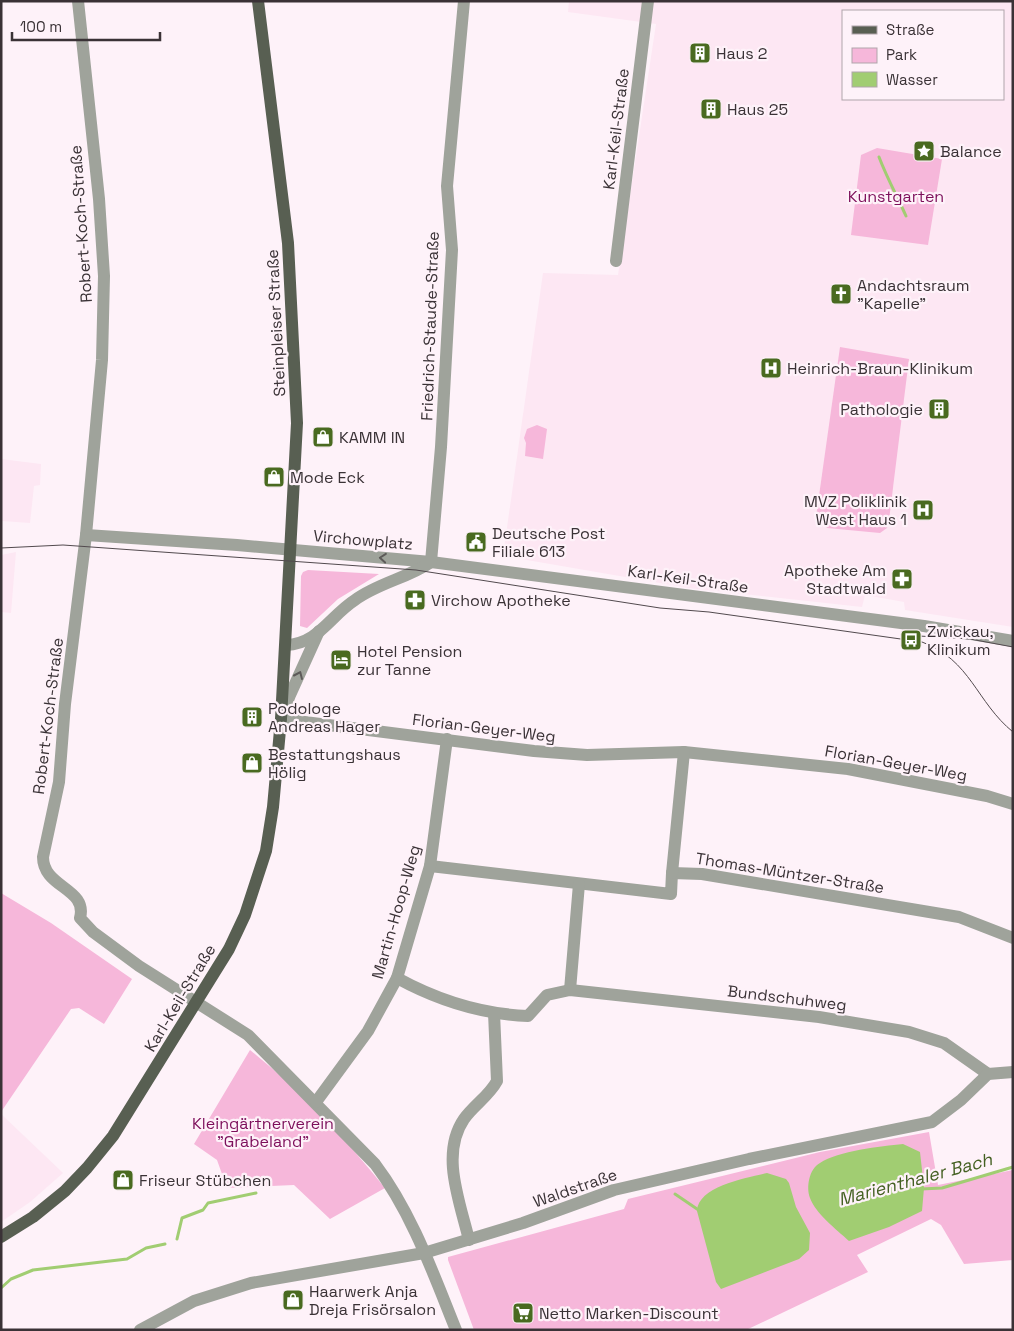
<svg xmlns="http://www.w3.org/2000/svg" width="1014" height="1331" viewBox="0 0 1014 1331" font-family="'Space Grotesk',sans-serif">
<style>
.built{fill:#fde7f3;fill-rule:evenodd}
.green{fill:#f6b7da}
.water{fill:#a1cd72}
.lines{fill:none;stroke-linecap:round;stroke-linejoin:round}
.stream{stroke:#a1cd72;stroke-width:3}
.minor{stroke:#9fa39b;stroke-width:12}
.major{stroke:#585f52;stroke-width:12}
.tram{stroke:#524a4e;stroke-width:1}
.oneway{stroke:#5d5a59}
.labels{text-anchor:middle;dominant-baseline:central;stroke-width:4.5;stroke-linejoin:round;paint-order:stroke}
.poi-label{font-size:16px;fill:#3a3236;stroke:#fef2f9;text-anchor:start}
.street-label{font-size:16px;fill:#3a3236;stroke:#fef2f9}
.park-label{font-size:16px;fill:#7d0f5b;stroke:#fef2f9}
.water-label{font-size:18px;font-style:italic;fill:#446022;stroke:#fef2f9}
</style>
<rect width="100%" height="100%" fill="#fef2f9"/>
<g class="built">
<path d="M569 1H1013V627L905 610 904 602 865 595 862 607 689 588 503 556 543 273 618 275 656 24 568 12ZM843 11H1003V99H843Z"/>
<polygon points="1,459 41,464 40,485 34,486 30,523 2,521 1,532"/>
<polygon points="16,552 11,613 1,612 1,555"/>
<polygon points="1,1114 63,1173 30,1202 1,1222"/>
</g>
<g class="green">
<polygon points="877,148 942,159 928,245 851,235 861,155"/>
<polygon points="840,347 909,359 889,520 887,528 880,533 827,528 816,517"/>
<polygon points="537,425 547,429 543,459 525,456 526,443 524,438 527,429"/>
<polygon points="308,570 379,574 338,599 307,628 300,626 301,576 303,572"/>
<polygon points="1,893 51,923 132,979 104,1024 79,1008 71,1009 1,1112"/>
<path d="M250 1050C300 1090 345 1138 385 1188L330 1219 294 1185 227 1188 217 1160 194 1144Z"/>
<polygon points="929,1132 938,1185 1013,1170 1013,1260 964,1264 941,1225 931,1219 857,1255 868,1272 746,1330 474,1330 448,1260 448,1257 624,1209 628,1199 820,1152"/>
</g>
<g class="water">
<path d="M903 1144 920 1152 924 1188 922 1211 889 1227 849 1241C836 1229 816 1214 810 1198 806 1187 809 1169 820 1163 838 1151 881 1146 903 1144Z"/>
<path d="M767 1173 786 1179 789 1183 796 1207 810 1233 809 1250 799 1259 721 1289 716 1282 697 1211C698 1186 747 1178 767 1173Z"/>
</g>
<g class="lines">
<g class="stream">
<path d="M879 157C887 178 897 196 906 216"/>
<polyline points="921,1189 942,1188 1013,1167"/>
<polyline points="675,1194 700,1211"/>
<polyline points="177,1239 182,1218 203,1210 208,1203 256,1193"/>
<polyline points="1,1288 11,1279 33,1270 127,1259 146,1248 165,1244"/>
</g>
<g class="minor">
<path d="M78 1 99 199 104 276 102 360 86 535 65 704 59 782 43 857C43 888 88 888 80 918L93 932 139 966 248 1035 375 1164C412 1213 433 1273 456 1330"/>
<polyline points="616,261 648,1"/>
<polyline points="86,535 237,545 431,562 924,626 1013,641"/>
<polyline points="431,562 441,447 452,250 447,186 464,1"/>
<polyline points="319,631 290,695 281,719 534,751 587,755 684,752 848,769 987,796 1013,804"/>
<path d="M286 645C318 644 330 616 355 600 378 583 408 578 431 562"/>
<polyline points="430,866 671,894 672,873 702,874 959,917 1013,938"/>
<polyline points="672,873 684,752"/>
<path d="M397 978C439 1001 480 1014 528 1016L547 995 570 990 819 1017 909 1032 944 1043 988 1074"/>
<polyline points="570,990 579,884"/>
<polyline points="316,1102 368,1031 397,978 430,866 447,739"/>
<path d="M469 1240C460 1202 440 1154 464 1119 474 1105 489 1096 497 1081L494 1013"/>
<polyline points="140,1330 194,1301 251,1283 424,1253 523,1223 614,1190 749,1159 932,1122 961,1100 988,1074 1013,1072"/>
</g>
<polyline class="major" points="1,1237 33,1217 65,1191 87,1168 113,1136 229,949 245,915 266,851 273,807 281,719 297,423 288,243 258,1"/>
<g class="tram">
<path d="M1 548 63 545 416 570 660 608 709 612 922 642C971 660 976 702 1013 732"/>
<polyline points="919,636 970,639 1013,647"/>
</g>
</g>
<defs><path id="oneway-chevron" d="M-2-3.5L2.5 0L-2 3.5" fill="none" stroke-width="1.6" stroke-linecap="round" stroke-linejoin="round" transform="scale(1.25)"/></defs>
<g class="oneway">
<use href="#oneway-chevron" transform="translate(383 558) rotate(-175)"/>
<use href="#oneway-chevron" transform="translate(299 675) rotate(-66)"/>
</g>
<defs>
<g id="building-square" transform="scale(1.125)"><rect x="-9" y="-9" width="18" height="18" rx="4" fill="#496a20" stroke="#fef2f9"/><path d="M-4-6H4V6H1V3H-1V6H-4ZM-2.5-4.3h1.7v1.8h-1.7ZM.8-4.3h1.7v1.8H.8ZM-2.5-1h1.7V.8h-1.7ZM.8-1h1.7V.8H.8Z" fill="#fff"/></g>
<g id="sight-square" transform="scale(1.125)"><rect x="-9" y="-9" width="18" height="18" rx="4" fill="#496a20" stroke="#fef2f9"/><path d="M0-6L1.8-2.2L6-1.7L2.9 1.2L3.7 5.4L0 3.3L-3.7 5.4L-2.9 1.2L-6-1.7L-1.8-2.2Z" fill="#fff"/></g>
<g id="church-square" transform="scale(1.125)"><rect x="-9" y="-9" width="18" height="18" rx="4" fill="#496a20" stroke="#fef2f9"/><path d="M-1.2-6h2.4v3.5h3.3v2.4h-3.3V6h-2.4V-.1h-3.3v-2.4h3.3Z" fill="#fff"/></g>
<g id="hospital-square" transform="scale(1.125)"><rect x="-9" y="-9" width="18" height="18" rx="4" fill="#496a20" stroke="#fef2f9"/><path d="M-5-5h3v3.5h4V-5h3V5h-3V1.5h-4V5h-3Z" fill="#fff"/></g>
<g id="shop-square" transform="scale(1.125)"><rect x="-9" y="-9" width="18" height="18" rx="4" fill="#496a20" stroke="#fef2f9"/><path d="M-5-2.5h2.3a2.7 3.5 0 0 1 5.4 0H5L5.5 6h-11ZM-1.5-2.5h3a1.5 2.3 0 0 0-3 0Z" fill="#fff"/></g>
<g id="civic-square" transform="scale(1.125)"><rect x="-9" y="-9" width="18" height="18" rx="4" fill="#496a20" stroke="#fef2f9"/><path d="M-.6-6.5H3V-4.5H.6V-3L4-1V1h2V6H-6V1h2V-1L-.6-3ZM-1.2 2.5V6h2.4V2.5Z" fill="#fff"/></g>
<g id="pharmacy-square" transform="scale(1.125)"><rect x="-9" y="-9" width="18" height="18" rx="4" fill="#496a20" stroke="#fef2f9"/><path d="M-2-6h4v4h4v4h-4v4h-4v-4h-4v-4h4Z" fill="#fff"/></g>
<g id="bus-square" transform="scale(1.125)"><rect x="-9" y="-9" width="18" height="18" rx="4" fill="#496a20" stroke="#fef2f9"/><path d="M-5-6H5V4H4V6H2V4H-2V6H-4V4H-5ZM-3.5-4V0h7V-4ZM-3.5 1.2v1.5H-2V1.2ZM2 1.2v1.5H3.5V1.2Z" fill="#fff"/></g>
<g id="hotel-square" transform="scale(1.125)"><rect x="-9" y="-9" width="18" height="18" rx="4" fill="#496a20" stroke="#fef2f9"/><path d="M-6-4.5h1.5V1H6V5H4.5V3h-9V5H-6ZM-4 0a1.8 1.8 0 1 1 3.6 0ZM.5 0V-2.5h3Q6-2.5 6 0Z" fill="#fff"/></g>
<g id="supermarket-square" transform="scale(1.125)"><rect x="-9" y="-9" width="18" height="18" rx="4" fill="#496a20" stroke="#fef2f9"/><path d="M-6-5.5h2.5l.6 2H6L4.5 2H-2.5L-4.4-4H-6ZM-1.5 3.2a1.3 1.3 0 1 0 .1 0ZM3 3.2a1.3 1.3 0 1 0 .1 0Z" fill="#fff"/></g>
</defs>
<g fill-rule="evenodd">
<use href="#building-square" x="700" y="53"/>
<use href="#building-square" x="711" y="109"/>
<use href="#sight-square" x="924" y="151"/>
<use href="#church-square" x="841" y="294"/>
<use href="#hospital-square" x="771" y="368"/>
<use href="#building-square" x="939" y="409"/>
<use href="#shop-square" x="323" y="437"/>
<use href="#shop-square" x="274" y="477"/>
<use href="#hospital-square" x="923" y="510"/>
<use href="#civic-square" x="476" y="542"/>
<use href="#pharmacy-square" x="902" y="579"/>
<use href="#pharmacy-square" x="415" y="600"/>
<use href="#bus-square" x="911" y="640"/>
<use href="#hotel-square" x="341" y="660"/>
<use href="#building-square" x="252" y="717"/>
<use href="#shop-square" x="252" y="763"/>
<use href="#shop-square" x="123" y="1180"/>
<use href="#shop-square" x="293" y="1300"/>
<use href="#supermarket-square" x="523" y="1313"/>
</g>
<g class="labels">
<g class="poi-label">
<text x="716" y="53">Haus 2</text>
<text x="727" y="109">Haus 25</text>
<text x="940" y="151">Balance</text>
<text x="857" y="285">Andachtsraum<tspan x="857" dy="18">"Kapelle"</tspan></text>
<text x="787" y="368">Heinrich-Braun-Klinikum</text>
<text x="923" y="409" text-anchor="end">Pathologie</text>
<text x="339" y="437">KAMM IN</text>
<text x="290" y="477">Mode Eck</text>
<text x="907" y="501" text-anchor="end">MVZ Poliklinik<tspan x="907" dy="18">West Haus 1</tspan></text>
<text x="492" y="533">Deutsche Post<tspan x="492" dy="18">Filiale 613</tspan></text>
<text x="886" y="570" text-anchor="end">Apotheke Am<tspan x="886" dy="18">Stadtwald</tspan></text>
<text x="431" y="600">Virchow Apotheke</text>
<text x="927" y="631">Zwickau,<tspan x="927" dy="18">Klinikum</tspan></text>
<text x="357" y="651">Hotel Pension<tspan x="357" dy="18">zur Tanne</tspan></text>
<text x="268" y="708">Podologe<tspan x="268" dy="18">Andreas Hager</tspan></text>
<text x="268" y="754">Bestattungshaus<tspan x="268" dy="18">Hölig</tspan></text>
<text x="139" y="1180">Friseur Stübchen</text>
<text x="309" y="1291">Haarwerk Anja<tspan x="309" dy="18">Dreja Frisörsalon</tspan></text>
<text x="539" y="1313">Netto Marken-Discount</text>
</g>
<g class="street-label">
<text transform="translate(616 129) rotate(-83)">Karl-Keil-Straße</text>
<text transform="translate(81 224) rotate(-94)">Robert-Koch-Straße</text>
<text transform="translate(276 323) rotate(-93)">Steinpleiser Straße</text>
<text transform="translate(430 326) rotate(-88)">Friedrich-Staude-Straße</text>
<text transform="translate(363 540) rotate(5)">Virchowplatz</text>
<text transform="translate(688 579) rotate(8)">Karl-Keil-Straße</text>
<text transform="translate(48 716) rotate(-83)">Robert-Koch-Straße</text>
<text transform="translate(484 728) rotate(7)">Florian-Geyer-Weg</text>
<text transform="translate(896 763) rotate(10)">Florian-Geyer-Weg</text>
<text transform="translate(790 873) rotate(9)">Thomas-Müntzer-Straße</text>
<text transform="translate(396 912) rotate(-74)">Martin-Hoop-Weg</text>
<text transform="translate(180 998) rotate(-59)">Karl-Keil-Straße</text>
<text transform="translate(787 998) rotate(7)">Bundschuhweg</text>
<text transform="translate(575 1188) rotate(-19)">Waldstraße</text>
</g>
<g class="park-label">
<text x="896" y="196">Kunstgarten</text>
<text x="263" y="1123">Kleingärtnerverein<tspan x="263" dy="18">"Grabeland"</tspan></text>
</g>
<g class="water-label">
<text transform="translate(915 1179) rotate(-15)">Marienthaler Bach</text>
</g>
</g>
<rect width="1014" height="1331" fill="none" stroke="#3a3236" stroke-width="5"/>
<rect x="842" y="10" width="162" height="90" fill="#fef2f9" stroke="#b0a5ab"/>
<rect x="852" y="26" width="25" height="8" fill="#585f52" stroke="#b0a5ab"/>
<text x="886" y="35" font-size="15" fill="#3a3236">Straße</text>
<rect x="852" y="48" width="25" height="15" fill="#f6b7da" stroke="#b0a5ab"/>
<text x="886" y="60" font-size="15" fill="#3a3236">Park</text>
<rect x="852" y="72" width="25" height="15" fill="#a1cd72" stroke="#b0a5ab"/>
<text x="886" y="85" font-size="15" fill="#3a3236">Wasser</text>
<path d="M12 32v8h148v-8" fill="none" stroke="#3a3236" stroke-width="2.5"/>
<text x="20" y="32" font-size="15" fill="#3a3236" stroke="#fef2f9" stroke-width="4" paint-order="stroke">100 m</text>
</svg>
